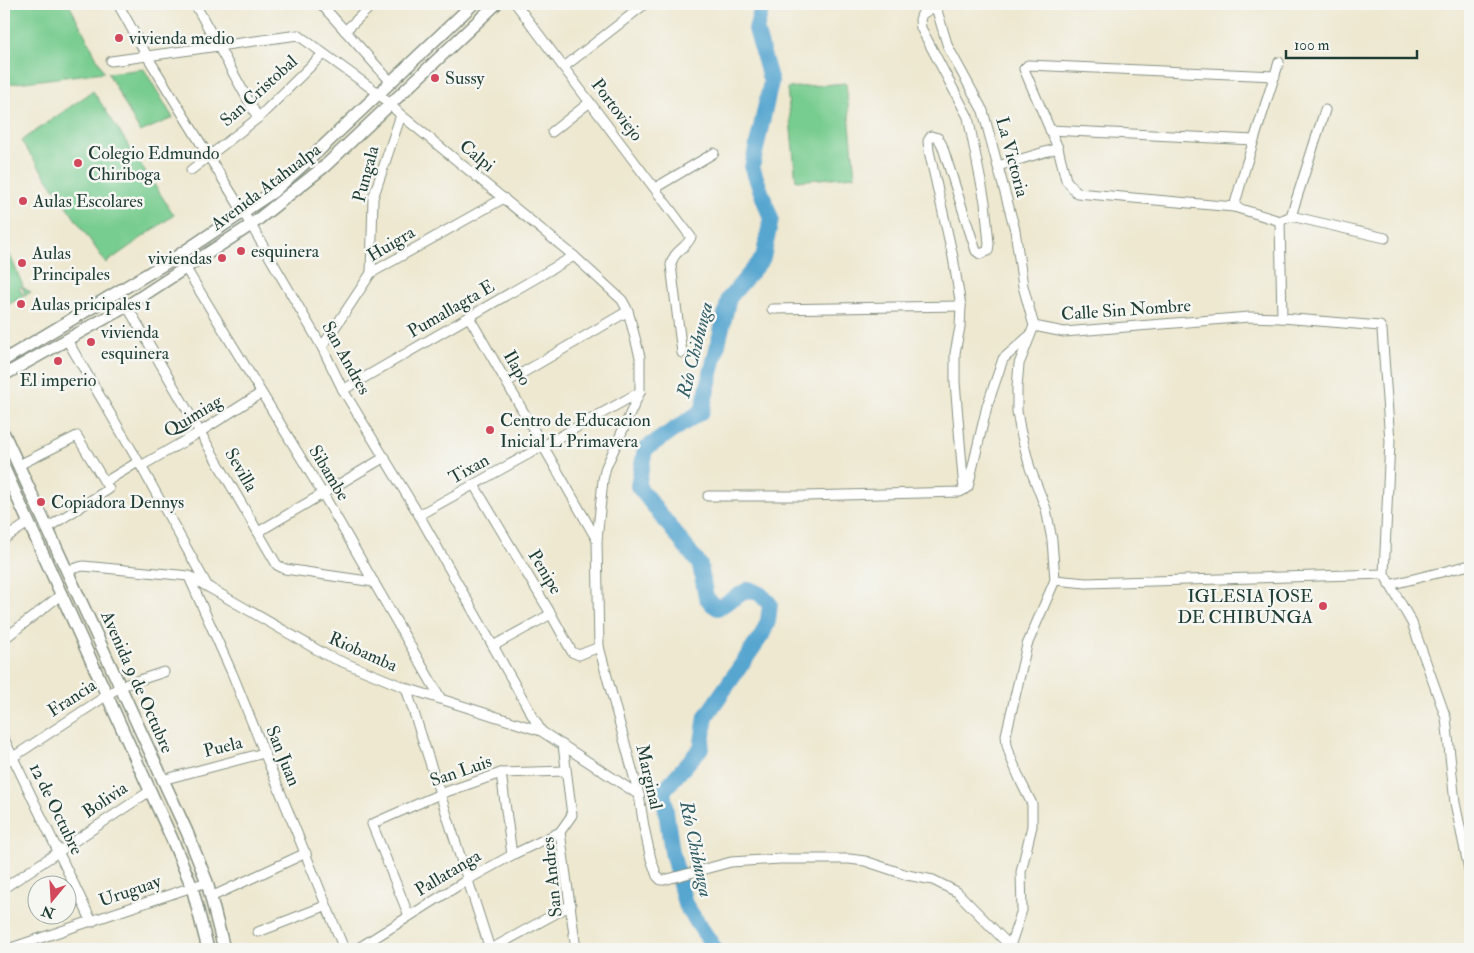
<svg xmlns="http://www.w3.org/2000/svg" width="1474" height="953" viewBox="0 0 1474 953" font-family="'IM FELL Double Pica',serif">
<style>
.green{fill:#77cc8f;stroke:#4b8462}
.lines{fill:none;stroke-linecap:round;stroke-linejoin:round}
.river{stroke:#56a6d0;stroke-width:16}
.minor-casing{stroke:#869282;stroke-width:11}
.major-casing{stroke:#869282;stroke-width:14}
.minor{stroke:#fff;stroke-width:9}
.major{stroke:#fff;stroke-width:11}
.poi-dot{fill:#d1495b;stroke:#f6f6f2;stroke-width:2}
.labels{text-anchor:middle;dominant-baseline:central;stroke-width:5;stroke-linejoin:round;paint-order:stroke}
.poi-label{font-size:18px;fill:#1f3d34;stroke:#f6f6f2;text-anchor:start}
.street-label{font-size:18px;fill:#1f3d34;stroke:#f6f6f2}
.water-label{font-size:19px;font-style:italic;fill:#305c63;stroke:#f6f6f2}
</style>
<rect width="100%" height="100%" fill="#f6f6f2"/>
<filter id="ink" filterUnits="userSpaceOnUse"><feTurbulence type="fractalNoise" baseFrequency=".02" numOctaves="2"/><feDisplacementMap in="SourceGraphic" scale="10" xChannelSelector="R" yChannelSelector="G"/><feConvolveMatrix kernelMatrix="1 2 1 2 8 2 1 2 1" color-interpolation-filters="sRGB"/></filter>
<filter id="wash" filterUnits="userSpaceOnUse"><feTurbulence type="fractalNoise" baseFrequency=".0096" numOctaves="4" result="noise"/><feDisplacementMap in="SourceGraphic" scale="20" xChannelSelector="R" yChannelSelector="G"/><feGaussianBlur stdDeviation="1.12" result="paint"/><feColorMatrix in="noise" values="0 0 0 0 0 0 0 0 0 0 0 0 0 0 0 0 0 1.4 0 .05"/><feComposite in="paint" operator="in"/></filter>
<g filter="url(#wash)">
<rect width="100%" height="100%" fill="#eee8d0"/>
<g class="green">
<polygon points="4,4 69,4 104,72 9,84 4,72"/>
<polygon points="144,69 173,118 140,132 108,73"/>
<polygon points="846,83 855,176 796,181 787,88"/>
<polygon points="93,91 174,215 106,263 21,141"/>
<polygon points="4,243 5,243 23,286 19,288 23,295 25,294 22,287 31,292 4,307 4,297 7,295 4,296"/>
</g>
<g class="lines">
<polyline class="river" points="715,949 685,904 672,852 663,791 701,748 706,716 762,635 768,621 770,604 760,594 749,589 718,608 712,604 706,597 700,565 638,486 645,449 702,411 729,298 763,258 771,219 752,167 771,82 756,29 763,4"/>
</g>
</g>
<g filter="url(#ink)">
<g class="lines">
<g class="minor-casing">
<g id="minor">
<polyline points="118,4 147,56 251,225 322,347 343,390 419,515 541,731"/>
<polyline points="195,4 258,118"/>
<polyline points="321,4 391,82"/>
<path d="M516 4 691 237C686 249 673 251 671 265L682 353"/>
<polyline points="935,4 948,47 983,111 1015,230 1023,286 1034,326"/>
<polyline points="935,7 922,14 920,20 921,28 968,117 985,202 989,244 988,251 980,254 976,251 942,145 938,138 931,136 928,141 929,151 953,257 961,306 960,327 955,353 955,382 964,490"/>
<polyline points="345,31 373,4"/>
<polyline points="111,61 298,35 378,93 401,115 574,256 622,300 628,311 640,357 640,392 606,467 603,480 597,540 599,647 639,795 644,827 651,859 657,876 661,880 664,880 731,862 780,859 849,859 865,861 907,875 933,880 957,892 1010,946"/>
<polyline points="564,67 645,4"/>
<polyline points="1275,76 1028,65 1024,69 1058,148 1066,180 1077,193 1234,207 1280,221"/>
<polyline points="1050,130 1254,140"/>
<polyline points="552,132 590,102"/>
<polyline points="998,166 1058,148"/>
<polyline points="191,170 258,118 323,54"/>
<polyline points="655,188 714,153"/>
<polyline points="1234,207 1246,165 1279,62"/>
<polyline points="1291,216 1385,238"/>
<polyline points="185,267 323,494 441,699"/>
<polyline points="371,273 373,198 401,115"/>
<polyline points="127,306 277,565 285,569 374,582"/>
<polyline points="772,309 961,306"/>
<polyline points="469,317 597,540"/>
<polyline points="1282,318 1280,221 1291,216 1325,110"/>
<polyline points="1034,326 1064,332 1249,317 1282,318 1380,326 1382,330 1390,441 1384,574 1412,623 1446,718 1455,803 1470,874"/>
<polyline points="67,340 141,466 208,587"/>
<polyline points="322,347 371,273 504,198"/>
<polyline points="507,382 628,311"/>
<polyline points="343,390 574,256"/>
<polyline points="19,465 77,436 109,489 47,528"/>
<polyline points="141,466 200,432 261,393"/>
<polyline points="105,482 138,462"/>
<polyline points="474,485 551,614 572,652 579,655 599,647"/>
<polyline points="708,496 805,496 960,492 968,487 987,406 1003,359 1028,337"/>
<polyline points="419,515 640,392"/>
<polyline points="258,532 385,457"/>
<polyline points="4,539 28,523"/>
<polyline points="68,570 83,566 189,576 328,656 406,688 541,731 639,795"/>
<polyline points="189,577 232,673 344,949"/>
<polyline points="1055,580 1086,583 1384,574"/>
<polyline points="1389,585 1470,565"/>
<polyline points="4,639 62,594"/>
<polyline points="493,646 551,614"/>
<polyline points="406,688 490,949"/>
<polyline points="4,739 92,922"/>
<polyline points="563,745 572,815 560,832 576,949"/>
<polyline points="4,763 121,686 164,672"/>
<polyline points="501,773 512,855"/>
<polyline points="162,780 264,753"/>
<polyline points="4,888 150,791"/>
<polyline points="211,897 306,853"/>
<polyline points="409,916 372,824 440,794 501,773 565,771"/>
<polyline points="258,932 325,906"/>
<polyline points="8,949 207,882"/>
<polyline points="357,949 467,880 512,855 560,832"/>
<polyline points="491,949 571,905"/>
<polyline points="1011,949 1010,946 1022,910 1021,872 1032,826 1032,804 1021,782 1011,758 1007,745 1006,735 1027,645 1055,580 1052,540 1046,509 1030,468 1020,429 1017,411 1017,387 1019,364 1034,326"/>
</g>
</g>
<g class="major-casing">
<g id="major">
<polyline points="4,360 176,257 273,192 315,154 473,4"/>
<polyline points="4,375 127,306 251,225 325,166 496,4"/>
<polyline points="4,434 187,832 207,882 224,949"/>
<polyline points="4,468 172,839 192,887 208,949"/>
</g>
</g>
<use href="#minor" class="minor"/>
<use href="#major" class="major"/>
</g>
</g>
<g class="poi-dot">
<circle cx="119" cy="38" r="5"/>
<circle cx="435" cy="78" r="5"/>
<circle cx="78" cy="163" r="5"/>
<circle cx="23" cy="201" r="5"/>
<circle cx="241" cy="251" r="5"/>
<circle cx="222" cy="258" r="5"/>
<circle cx="22" cy="263" r="5"/>
<circle cx="21" cy="304" r="5"/>
<circle cx="91" cy="342" r="5"/>
<circle cx="58" cy="361" r="5"/>
<circle cx="490" cy="430" r="5"/>
<circle cx="41" cy="502" r="5"/>
<circle cx="1323" cy="606" r="5"/>
</g>
<g class="labels">
<g class="poi-label">
<text x="129" y="38">vivienda medio</text>
<text x="445" y="78">Sussy</text>
<text x="88" y="153">Colegio Edmundo<tspan x="88" dy="21">Chiriboga</tspan></text>
<text x="33" y="201">Aulas Escolares</text>
<text x="251" y="251">esquinera</text>
<text x="32" y="253">Aulas<tspan x="32" dy="21">Principales</tspan></text>
<text x="212" y="258" text-anchor="end">viviendas</text>
<text x="31" y="304">Aulas pricipales 1</text>
<text x="101" y="332">vivienda<tspan x="101" dy="21">esquinera</tspan></text>
<text x="58" y="380" text-anchor="middle">El imperio</text>
<text x="500" y="420">Centro de Educacion<tspan x="500" dy="21">Inicial L Primavera</tspan></text>
<text x="51" y="502">Copiadora Dennys</text>
<text x="1313" y="596" text-anchor="end">IGLESIA JOSE<tspan x="1313" dy="21">DE CHIBUNGA</tspan></text>
</g>
<g class="street-label">
<text transform="translate(259 91) rotate(-42)">San Cristobal</text>
<text transform="translate(617 110) rotate(53)">Portoviejo</text>
<text transform="translate(477 156) rotate(39)">Calpi</text>
<text transform="translate(1012 157) rotate(75)">La Victoria</text>
<text transform="translate(366 174) rotate(-75)">Pungala</text>
<text transform="translate(266 187) rotate(-37)">Avenida Atahualpa</text>
<text transform="translate(391 244) rotate(-31)">Huigra</text>
<text transform="translate(451 309) rotate(-30)">Pumallagta E</text>
<text transform="translate(1126 310) rotate(-4)">Calle Sin Nombre</text>
<text transform="translate(346 358) rotate(61)">San Andres</text>
<text transform="translate(517 368) rotate(60)">Ilapo</text>
<text transform="translate(193 416) rotate(-31)">Quimiag</text>
<text transform="translate(469 469) rotate(-29)">Tixan</text>
<text transform="translate(241 470) rotate(60)">Sevilla</text>
<text transform="translate(329 473) rotate(59)">Sibambe</text>
<text transform="translate(545 572) rotate(59)">Penipe</text>
<text transform="translate(363 652) rotate(24)">Riobamba</text>
<text transform="translate(137 682) rotate(66)">Avenida 9 de Octubre</text>
<text transform="translate(72 698) rotate(-33)">Francia</text>
<text transform="translate(223 747) rotate(-14)">Puela</text>
<text transform="translate(283 756) rotate(68)">San Juan</text>
<text transform="translate(461 771) rotate(-19)">San Luis</text>
<text transform="translate(649 777) rotate(77)">Marginal</text>
<text transform="translate(105 800) rotate(-34)">Bolivia</text>
<text transform="translate(56 809) rotate(64)">12 de Octubre</text>
<text transform="translate(448 873) rotate(-31)">Pallatanga</text>
<text transform="translate(552 877) rotate(-96)">San Andres</text>
<text transform="translate(130 891) rotate(-19)">Uruguay</text>
</g>
<g class="water-label">
<text transform="translate(695 350) rotate(-76)">Río Chibunga</text>
<text transform="translate(696 849) rotate(78)">Río Chibunga</text>
</g>
</g>
<rect width="1474" height="953" fill="none" stroke="#f6f6f2" stroke-width="20"/>
<g transform="translate(52 900) rotate(198)"><circle r="24" fill="#f6f6f2" stroke="#a0aca6"/>
<path d="M0-4L9 19L0 12L-9 19Z" fill="#d1495b"/>
<text y="-8" font-size="14" font-weight="bold" text-anchor="middle" fill="#1f3d34">N</text>
</g>
<path d="M1286 50v8h131v-8" fill="none" stroke="#1f3d34" stroke-width="2.5"/>
<text x="1294" y="50" font-size="15" fill="#1f3d34" stroke="#f6f6f2" stroke-width="4" paint-order="stroke">100 m</text>
</svg>
